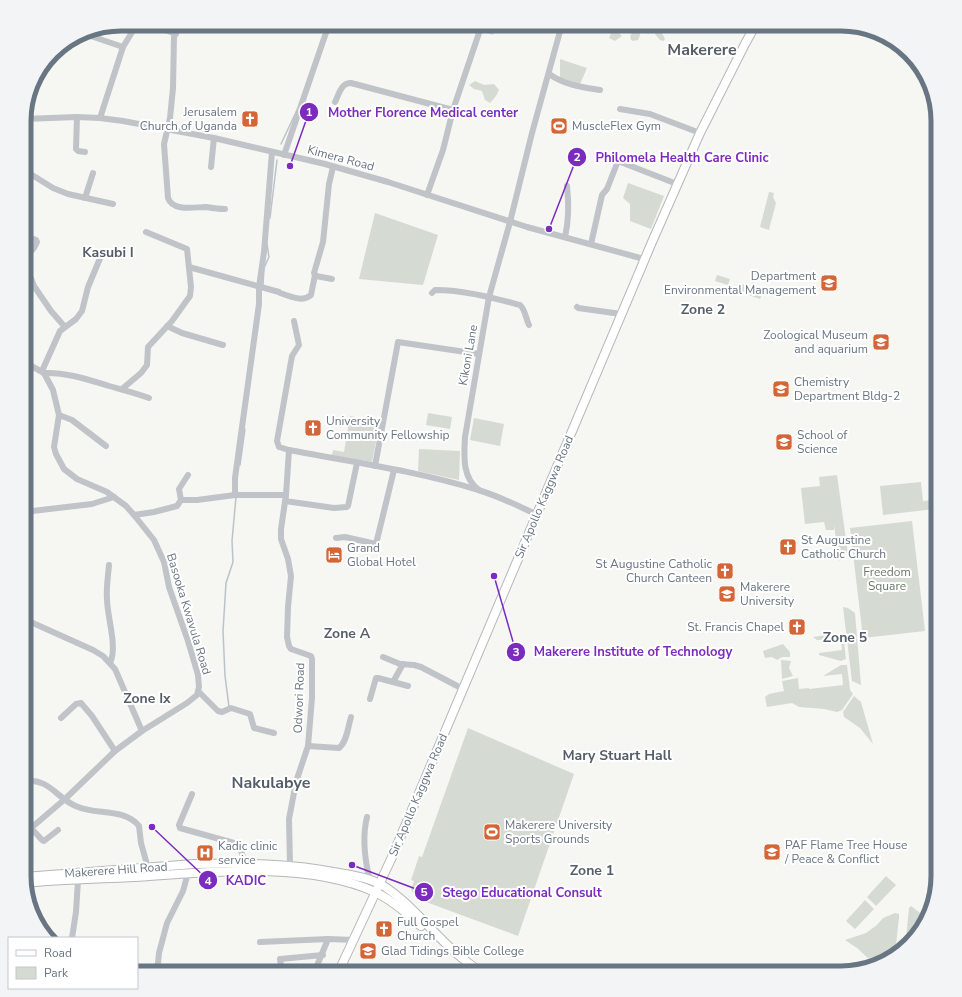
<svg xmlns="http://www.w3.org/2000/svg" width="962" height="997" viewBox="0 0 962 997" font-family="'Nunito Sans',sans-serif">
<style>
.green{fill:#d5dbd3}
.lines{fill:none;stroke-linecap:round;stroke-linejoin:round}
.stream{stroke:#bac3c9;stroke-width:1.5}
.major-casing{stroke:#b4b7bb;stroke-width:10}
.minor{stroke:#c0c3c7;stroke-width:6}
.major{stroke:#fff;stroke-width:8}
.labels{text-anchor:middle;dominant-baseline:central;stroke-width:4;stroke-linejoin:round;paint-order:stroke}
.poi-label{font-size:12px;fill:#687582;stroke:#fff;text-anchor:start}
.street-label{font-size:12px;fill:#687582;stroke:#fff}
.park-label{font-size:12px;fill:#697a66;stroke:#fff}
.quarter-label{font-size:14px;font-weight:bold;fill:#555e68;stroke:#fff}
.district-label{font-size:16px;font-weight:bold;fill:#555e68;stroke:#fff}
.rim{fill:none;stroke:#687582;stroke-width:5}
.leader{fill:none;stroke:#7b2cbf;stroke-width:1.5}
.callout-dot{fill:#7b2cbf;stroke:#fff;stroke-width:1.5}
.mark-label{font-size:12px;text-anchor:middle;font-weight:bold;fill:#fff}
.callout-label{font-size:13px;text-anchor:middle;font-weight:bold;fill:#7b2cbf;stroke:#fff;stroke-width:4;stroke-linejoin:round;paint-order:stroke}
</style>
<rect width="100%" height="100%" fill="#f6f6f3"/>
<g class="green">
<polygon points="489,24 498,24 493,35 485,32 483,29 486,26 491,29 492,28"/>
<polygon points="642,24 660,24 662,33 665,39 663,41 660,40 655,34 656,30 653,25 650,25 649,34 646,33 641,29"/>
<path d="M634 30H638C641 34 640 36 638 40L633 41 631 40 630 36Z"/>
<polygon points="616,32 618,32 622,36 615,41 609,38 611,33"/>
<polygon points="560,59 587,68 580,84 560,81"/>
<polygon points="475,81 484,85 494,84 499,90 496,96 490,103 485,100 482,91 474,89 469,85"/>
<polygon points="628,183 664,196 651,229 630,221 630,204 623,198"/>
<path d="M769 192 774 193 773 197 776 203C774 212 771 220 769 230L760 227Z"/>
<polygon points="375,213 438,235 423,285 359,279"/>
<polygon points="717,275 730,279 728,285 715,281"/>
<polygon points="739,283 763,291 760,299 737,291"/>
<polygon points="428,413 452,417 450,429 426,425"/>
<polygon points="350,416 380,422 372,462 332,455 333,450 344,452"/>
<polygon points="474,418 504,424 500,446 470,440"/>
<polygon points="419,449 460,451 459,480 418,471"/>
<polygon points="837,475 848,554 845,554 839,561 834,525 834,530 826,530 824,522 805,524 801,488 820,486 819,477"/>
<polygon points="921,482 923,501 934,500 935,509 883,515 880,486"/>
<polygon points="912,521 925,631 863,638 850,528"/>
<polygon points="843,607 848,608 855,613 861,685 852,681"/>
<polygon points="843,633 846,659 841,661 819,655 819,653 842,650 841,639 817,640 813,637"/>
<polygon points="783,644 790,652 790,657 782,657 777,660 772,657 765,658 763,651"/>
<polygon points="781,660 791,661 789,668 793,676 782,679"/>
<polygon points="841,665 847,665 850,690 853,694 842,710 837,712 824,709 799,707 792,703 767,707 765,697 769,694 784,691 782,681 798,678 799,689 809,688 809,689 843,685 842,674 823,676"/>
<polygon points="854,696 861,702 873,744 860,728 844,717 843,712"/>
<polygon points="468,728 574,774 518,936 418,899 411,890 414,881 411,880 419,856 422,857"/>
<polygon points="886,876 896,885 876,906 867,897"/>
<polygon points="865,900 874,909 855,929 846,921"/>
<polygon points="911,906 928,919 905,949 909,908"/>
<polygon points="895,913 899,914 899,918 895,954 868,958 857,948 845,940 866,933 877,925 883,918"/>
</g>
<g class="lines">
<g class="stream">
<polyline points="281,144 297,110"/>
<polyline points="270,218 277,160"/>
<polyline points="263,285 264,268 269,257 267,244"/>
<polyline points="240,465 245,429"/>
<polyline points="229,707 225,676 223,631 226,583 233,562 232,541 236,497"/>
</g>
<g class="major-casing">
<g id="major">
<path d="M24 877 194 864C243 863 291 863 339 873 353 875 368 878 380 884 388 888 396 895 402 900 429 924 451 954 483 973"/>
<path d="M25 883C61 879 98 879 135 877 208 872 307 861 375 892 392 900 407 913 421 926"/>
<polyline points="338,973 392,857 652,242 700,133 745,44 756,24"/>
</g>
</g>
<g class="minor">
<polyline points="149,24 176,34"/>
<path d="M179 24 174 37 173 88 170 118 164 144 168 198C173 212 195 207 206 207 212 208 219 209 225 209"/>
<polyline points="248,24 258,29"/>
<polyline points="82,33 123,47"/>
<path d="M549 74C565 85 581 87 600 90"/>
<path d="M335 102C339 94 341 83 351 83L453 110"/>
<polyline points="620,109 650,114 700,133"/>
<polyline points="77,117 76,149 78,151 85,152"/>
<polyline points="100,118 123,47 137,24"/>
<polyline points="24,119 77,117 100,118 123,121 214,138 325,164 388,182 527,227 644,259"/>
<polyline points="284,155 329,24"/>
<polyline points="211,167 214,138"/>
<polyline points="24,170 53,188 68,194 113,204"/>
<polyline points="427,195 443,150 453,110 482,24"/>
<polyline points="85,198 93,173"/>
<path d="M565 237C569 220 569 204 567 186"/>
<polyline points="591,244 602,195 607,189 618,161 677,184"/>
<polyline points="24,259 34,248 37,242 36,240 24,235"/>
<polyline points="24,260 34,286 51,311 65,327"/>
<path d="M189 267 279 292 280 293C290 296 302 303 311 295L315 275"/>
<polyline points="332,279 316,276 314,273 323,242 329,184 333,167"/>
<path d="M432 293 435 290C464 290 493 298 520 305 525 309 526 319 529 325"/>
<polyline points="577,307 578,308 621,314"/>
<path d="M294 321 299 345 292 356 277 441 279 447 289 450C352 462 417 471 478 490 499 496 518 506 538 515"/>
<polyline points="167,326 182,333 223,345"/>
<polyline points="42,371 60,331 76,319 82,311 88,287 101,256"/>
<path d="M44 373C66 372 89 380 109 386 123 390 136 393 149 398"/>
<polyline points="122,389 141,373 147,365 148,347 172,321 190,296 191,287 187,249 146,232"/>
<polyline points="59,415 72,420 106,446"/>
<polyline points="289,450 286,495 281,529 281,539 288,559 291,576 288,607 287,637 289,646 291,649 311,656 312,659 312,698 308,746 296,782 289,819 290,865"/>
<polyline points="375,466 398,342 479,354"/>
<path d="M479 490C462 478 464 456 465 437L489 297 510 222 532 133 562 24"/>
<polyline points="235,495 235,478 259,304 259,287 264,252 272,152"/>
<polyline points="181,500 197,500 235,495 286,495"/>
<polyline points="285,501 334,508 347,507 348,506 357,463"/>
<polyline points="24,512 92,504 114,497"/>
<polyline points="134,515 154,512 177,506 181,500 179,489 188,475"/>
<polyline points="336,538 345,537 376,544 394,470"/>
<path d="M109 565C108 577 106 588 107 599 107 617 118 647 110 663"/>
<polyline points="24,619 93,650 103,656 115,669 142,731"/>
<polyline points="383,657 400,664 414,665 421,667 463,689"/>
<polyline points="393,682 403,664"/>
<polyline points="199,692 218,711 222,712 231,708 250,714 254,728 274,733"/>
<polyline points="370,699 376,678 378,678 408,686"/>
<polyline points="61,718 76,704 81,703 92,716 115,751"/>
<path d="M308 746 339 748C347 742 348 727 351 717"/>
<path d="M24 781C51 778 56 799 78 807 97 815 124 808 139 826L141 843 148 868"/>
<path d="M192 794 179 825 180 828 234 843C242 848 243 854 243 864"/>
<path d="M367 817C362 837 365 861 370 881"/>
<polyline points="31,828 42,840 44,841 58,830"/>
<polyline points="24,834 65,799 115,751 142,731 187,703 197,695 199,687 198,675 188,641 169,587 164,562 154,540 134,515 126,506 107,492 77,479 64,469 56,454 54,447 59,415 53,390 44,373 24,362"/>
<polyline points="72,938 76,912 78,880"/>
<polyline points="260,942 328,939 354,940"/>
<polyline points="157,973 159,953 167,923 183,891 188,873"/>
<polyline points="282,973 280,959 323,955"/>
<polyline points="314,973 328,939"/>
<polyline points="457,973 465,966"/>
</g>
<use href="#major" class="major"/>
</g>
<defs>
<g id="church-square" transform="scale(0.9)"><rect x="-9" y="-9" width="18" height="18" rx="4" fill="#d46536" stroke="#fff"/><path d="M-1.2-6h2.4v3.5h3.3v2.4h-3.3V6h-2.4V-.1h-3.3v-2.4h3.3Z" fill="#fff"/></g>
<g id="stadium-square" transform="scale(0.9)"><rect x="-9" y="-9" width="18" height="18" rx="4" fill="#d46536" stroke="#fff"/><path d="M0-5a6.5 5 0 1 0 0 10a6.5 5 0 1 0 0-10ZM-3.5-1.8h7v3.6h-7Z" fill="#fff"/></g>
<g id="university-square" transform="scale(0.9)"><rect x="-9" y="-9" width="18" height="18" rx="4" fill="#d46536" stroke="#fff"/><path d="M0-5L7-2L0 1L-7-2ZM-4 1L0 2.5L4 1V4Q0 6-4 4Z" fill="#fff"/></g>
<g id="hotel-square" transform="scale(0.9)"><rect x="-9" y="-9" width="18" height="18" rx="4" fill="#d46536" stroke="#fff"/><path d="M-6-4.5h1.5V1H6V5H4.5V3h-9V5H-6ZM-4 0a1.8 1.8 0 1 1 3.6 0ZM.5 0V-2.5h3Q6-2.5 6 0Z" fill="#fff"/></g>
<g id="hospital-square" transform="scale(0.9)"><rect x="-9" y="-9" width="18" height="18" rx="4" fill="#d46536" stroke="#fff"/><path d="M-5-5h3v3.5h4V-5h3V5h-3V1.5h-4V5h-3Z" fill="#fff"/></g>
</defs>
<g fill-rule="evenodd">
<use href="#church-square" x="250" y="119"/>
<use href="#stadium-square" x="559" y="126"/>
<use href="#university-square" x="829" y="283"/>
<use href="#university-square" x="881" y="342"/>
<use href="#university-square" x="781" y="389"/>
<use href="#church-square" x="313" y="428"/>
<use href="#university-square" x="784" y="442"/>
<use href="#church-square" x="788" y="547"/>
<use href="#hotel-square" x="334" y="555"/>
<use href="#church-square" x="725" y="571"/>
<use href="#university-square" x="727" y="594"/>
<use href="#church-square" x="797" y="627"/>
<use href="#stadium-square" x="492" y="832"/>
<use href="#university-square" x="772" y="852"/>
<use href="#hospital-square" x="205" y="853"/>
<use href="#church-square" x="384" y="929"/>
<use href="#university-square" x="368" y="951"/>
</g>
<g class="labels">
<g class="poi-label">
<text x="237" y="112" text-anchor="end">Jerusalem<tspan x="237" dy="14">Church of Uganda</tspan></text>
<text x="572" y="126">MuscleFlex Gym</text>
<text x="816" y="276" text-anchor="end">Department<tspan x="816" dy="14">Environmental Management</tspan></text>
<text x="868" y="335" text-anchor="end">Zoological Museum<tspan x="868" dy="14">and aquarium</tspan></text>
<text x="794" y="382">Chemistry<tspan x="794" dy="14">Department Bldg-2</tspan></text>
<text x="326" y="421">University<tspan x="326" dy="14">Community Fellowship</tspan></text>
<text x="797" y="435">School of<tspan x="797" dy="14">Science</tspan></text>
<text x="801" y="540">St Augustine<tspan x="801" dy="14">Catholic Church</tspan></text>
<text x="347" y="548">Grand<tspan x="347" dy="14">Global Hotel</tspan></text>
<text x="712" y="564" text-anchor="end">St Augustine Catholic<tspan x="712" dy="14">Church Canteen</tspan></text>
<text x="740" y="587">Makerere<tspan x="740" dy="14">University</tspan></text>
<text x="784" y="627" text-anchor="end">St. Francis Chapel</text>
<text x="505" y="825">Makerere University<tspan x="505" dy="14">Sports Grounds</tspan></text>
<text x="785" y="845">PAF Flame Tree House<tspan x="785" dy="14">/ Peace &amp; Conflict</tspan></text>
<text x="218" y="846">Kadic clinic<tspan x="218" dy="14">service</tspan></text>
<text x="397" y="922">Full Gospel<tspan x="397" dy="14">Church</tspan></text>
<text x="381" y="951">Glad Tidings Bible College</text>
</g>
<g class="street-label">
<text transform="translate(341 158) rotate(15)">Kimera Road</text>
<text transform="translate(468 355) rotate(-80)">Kikoni Lane</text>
<text transform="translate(544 497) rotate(-67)">Sir Apollo Kaggwa Road</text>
<text transform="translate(189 614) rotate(73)">Basooka Kwavula Road</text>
<text transform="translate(299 698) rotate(-88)">Odwori Road</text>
<text transform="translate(418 795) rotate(-67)">Sir Apollo Kaggwa Road</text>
<text transform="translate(116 870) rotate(-4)">Makerere Hill Road</text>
</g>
<g class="park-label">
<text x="887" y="572">Freedom<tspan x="887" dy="14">Square</tspan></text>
</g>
<g class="quarter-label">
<text x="108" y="252">Kasubi I</text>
<text x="703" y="309">Zone 2</text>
<text x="347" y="633">Zone A</text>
<text x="845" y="637">Zone 5</text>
<text x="147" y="698">Zone Ix</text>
<text x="617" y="755">Mary Stuart Hall</text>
<text x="592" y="870">Zone 1</text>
</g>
<g class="district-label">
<text x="702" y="50">Makerere</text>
<text x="271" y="783">Nakulabye</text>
</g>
</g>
<path d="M0 0H962V997H0ZM121 31H841A90 90 0 0 1 931 121V876A90 90 0 0 1 841 966H121A90 90 0 0 1 31 876V121A90 90 0 0 1 121 31Z" fill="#f3f4f5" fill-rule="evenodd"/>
<path class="rim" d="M121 31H841A90 90 0 0 1 931 121V876A90 90 0 0 1 841 966H121A90 90 0 0 1 31 876V121A90 90 0 0 1 121 31Z"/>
<path class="leader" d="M290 166L309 112M549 229L577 157M494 576L516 652M152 827L208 880M352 865L424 892"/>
<g class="callout-dot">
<circle cx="290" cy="166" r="4"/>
<circle cx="549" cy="229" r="4"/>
<circle cx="494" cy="576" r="4"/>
<circle cx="152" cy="827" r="4"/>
<circle cx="352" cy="865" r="4"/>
<circle cx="309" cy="112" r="10"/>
<circle cx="577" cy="157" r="10"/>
<circle cx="516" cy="652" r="10"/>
<circle cx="208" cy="880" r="10"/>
<circle cx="424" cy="892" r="10"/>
</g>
<g class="mark-label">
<text x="309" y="116">1</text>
<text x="577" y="161">2</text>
<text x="516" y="656">3</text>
<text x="208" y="885">4</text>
<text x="424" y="896">5</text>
</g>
<g class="callout-label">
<text x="423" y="117">Mother Florence Medical center</text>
<text x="682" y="162">Philomela Health Care Clinic</text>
<text x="633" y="656">Makerere Institute of Technology</text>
<text x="246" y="885">KADIC</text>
<text x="522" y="897">Stego Educational Consult</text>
</g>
<rect x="8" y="937" width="130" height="52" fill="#ffffff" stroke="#c3c8cd"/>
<rect x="16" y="950" width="20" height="6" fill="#ffffff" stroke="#c3c8cd"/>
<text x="44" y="957" font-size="12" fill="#687582">Road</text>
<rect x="16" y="967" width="20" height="12" fill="#d5dbd3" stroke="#c3c8cd"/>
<text x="44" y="977" font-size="12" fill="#687582">Park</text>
</svg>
